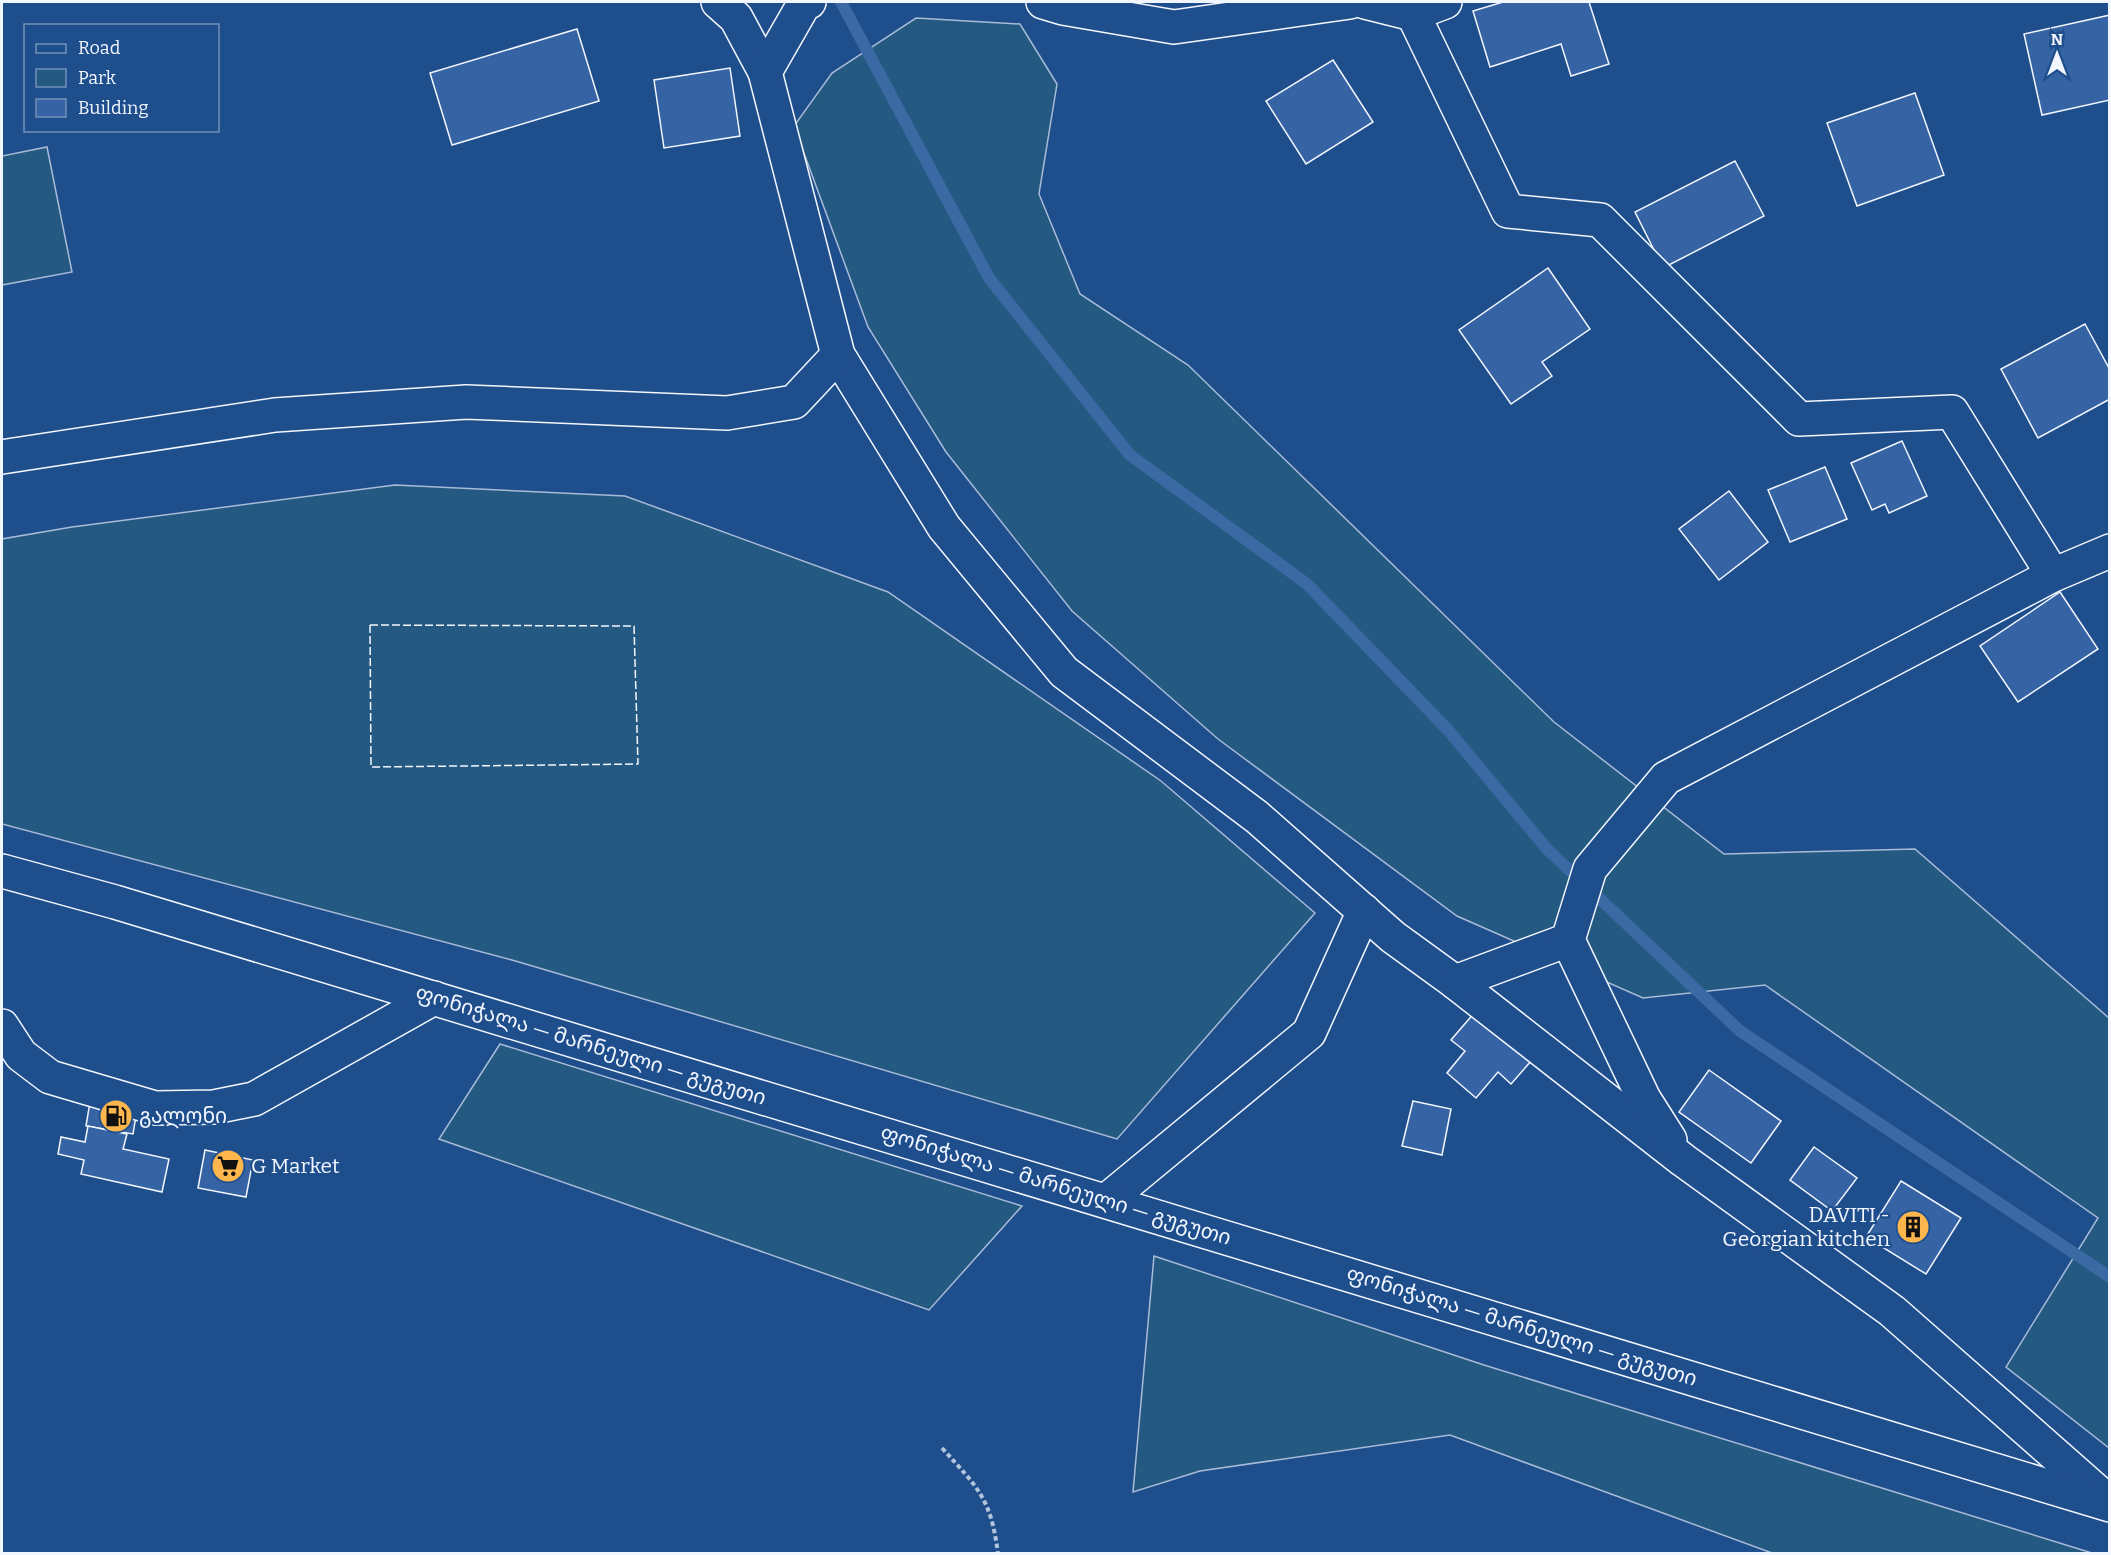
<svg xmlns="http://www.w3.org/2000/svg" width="2111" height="1555" viewBox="0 0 2111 1555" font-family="Bitter,'Noto Sans Georgian',serif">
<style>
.green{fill:#245a82;stroke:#a8bbd7;stroke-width:1.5}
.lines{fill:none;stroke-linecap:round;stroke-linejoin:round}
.stream{stroke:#3b69a3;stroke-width:12}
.building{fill:#3563a3;stroke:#f2f6ff;stroke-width:1.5}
.minor-casing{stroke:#f2f6ff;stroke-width:36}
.highway-casing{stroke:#f2f6ff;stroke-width:36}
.path{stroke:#b3c4dc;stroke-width:4;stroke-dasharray:4.5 3;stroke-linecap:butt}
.minor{stroke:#1f4e8c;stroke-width:33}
.highway{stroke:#1f4e8c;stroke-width:33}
.fence{stroke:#f2f6ff;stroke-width:1.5;stroke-dasharray:8 3;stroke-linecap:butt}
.labels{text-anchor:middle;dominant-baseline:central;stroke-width:4.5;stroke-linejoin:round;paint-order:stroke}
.street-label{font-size:21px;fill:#f2f6ff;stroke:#1f4e8c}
.poi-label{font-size:21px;fill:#f2f6ff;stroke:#1f4e8c;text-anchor:start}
</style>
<rect width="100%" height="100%" fill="#1f4e8c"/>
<g class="green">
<polygon points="916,18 1020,24 1057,84 1039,194 1080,294 1188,365 1554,722 1724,854 1915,849 2109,1018 2109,1448 2006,1367 2098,1218 1765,985 1643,998 1457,916 1218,739 1072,611 946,452 868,327 794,126 832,73"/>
<polygon points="47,147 72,272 2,285 2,156"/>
<polygon points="395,485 625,496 888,592 1161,781 1315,913 1117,1139 512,960 2,824 2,539 72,527"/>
<polygon points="500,1044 1022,1206 929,1310 439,1139"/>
<polygon points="1154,1256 1484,1365 2092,1553 1772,1553 1450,1435 1200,1471 1133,1492"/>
</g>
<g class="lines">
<polyline class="stream" points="841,2 989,278 1130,455 1307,584 1448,730 1547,849 1740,1031 2110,1277"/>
</g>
<g class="building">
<polygon points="1503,2 1589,2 1609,64 1571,76 1561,44 1490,67 1473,11"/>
<polygon points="2110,15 2110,100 2042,115 2024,34"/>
<polygon points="577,29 599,101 452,145 430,73"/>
<polygon points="1333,60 1373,122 1306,164 1266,101"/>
<polygon points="730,68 740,136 664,148 654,80"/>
<polygon points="1915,93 1944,175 1857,206 1827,123"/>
<polygon points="1735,161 1764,216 1663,268 1635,212"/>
<polygon points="1548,268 1590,329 1542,362 1552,376 1511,404 1459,330"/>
<polygon points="2085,324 2110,370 2110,399 2038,438 2001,369"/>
<polygon points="1902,441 1927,496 1889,513 1885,504 1872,510 1851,463"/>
<polygon points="1825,467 1847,519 1790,542 1768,490"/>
<polygon points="1729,491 1768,542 1719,580 1679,529"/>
<polygon points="2060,592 2098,649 2018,702 1980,646"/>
<polygon points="1475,1012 1532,1060 1511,1084 1498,1072 1476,1098 1447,1073 1465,1051 1451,1040"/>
<polygon points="1709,1070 1781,1121 1751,1163 1679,1112"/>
<polygon points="92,1090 139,1098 133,1134 86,1126"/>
<polygon points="1413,1101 1451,1109 1442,1155 1402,1146"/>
<polygon points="88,1126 127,1134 123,1149 169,1159 162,1192 81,1174 84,1160 58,1154 61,1137 85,1142"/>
<polygon points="1814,1147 1857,1178 1832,1211 1790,1180"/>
<polygon points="205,1150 253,1160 246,1197 198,1188"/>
<polygon points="1901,1181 1961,1218 1926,1274 1866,1237"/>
</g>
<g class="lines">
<g class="minor-casing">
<g id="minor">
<polyline points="718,2 736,18 765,72 838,355 944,527 1064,672 1257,817 1393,937 1455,982 1683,1160 1892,1311 2110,1503"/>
<polyline points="1043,2 1063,8 1174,27 1350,2"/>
<polyline points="1365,2 1413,14 1445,2"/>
<polyline points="1413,14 1508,211 1600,220 1799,419 1952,412 2053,575"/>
<polyline points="765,72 804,4 809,2"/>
<polyline points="2,457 275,415 466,402 727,413 794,402 838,355"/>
<polyline points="1455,982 1568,940"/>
<polyline points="2,1026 21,1055 50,1077 155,1108 214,1107 254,1099 434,998"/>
<polyline points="1670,1140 1644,1099 1568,940 1590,869 1666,778 2053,575 2110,551"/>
<polyline points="1107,1200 1309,1033 1364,911"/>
</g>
</g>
<g class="highway-casing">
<polyline id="highway" points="2,871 115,902 2110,1505"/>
</g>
<path class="path" d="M942 1448C978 1488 991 1498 998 1554"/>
<use href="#minor" class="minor"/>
<use href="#highway" class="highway"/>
<polygon class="fence" points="370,625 634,626 638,764 371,767"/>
</g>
<defs>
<g id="fuel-disc" transform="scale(1.725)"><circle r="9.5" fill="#ffb74d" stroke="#1f4e8c"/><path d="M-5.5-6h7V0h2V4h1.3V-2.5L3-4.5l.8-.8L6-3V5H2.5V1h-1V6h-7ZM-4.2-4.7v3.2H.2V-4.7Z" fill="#111"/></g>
<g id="supermarket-disc" transform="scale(1.725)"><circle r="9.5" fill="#ffb74d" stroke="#1f4e8c"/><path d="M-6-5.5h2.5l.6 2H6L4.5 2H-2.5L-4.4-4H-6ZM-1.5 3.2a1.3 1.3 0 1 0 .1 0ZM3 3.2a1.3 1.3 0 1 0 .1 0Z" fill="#111"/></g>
<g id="building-disc" transform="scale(1.725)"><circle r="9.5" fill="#ffb74d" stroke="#1f4e8c"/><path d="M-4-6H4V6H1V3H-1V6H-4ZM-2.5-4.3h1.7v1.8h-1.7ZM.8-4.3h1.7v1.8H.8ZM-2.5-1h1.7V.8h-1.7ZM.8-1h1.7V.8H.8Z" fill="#111"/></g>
</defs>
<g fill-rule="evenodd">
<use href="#fuel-disc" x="116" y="1116"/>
<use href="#supermarket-disc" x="228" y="1166"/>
<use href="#building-disc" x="1913" y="1227"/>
</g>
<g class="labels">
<g class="street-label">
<text transform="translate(591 1045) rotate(17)">ფონიჭალა — მარნეული — გუგუთი</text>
<text transform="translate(1056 1185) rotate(17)">ფონიჭალა — მარნეული — გუგუთი</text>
<text transform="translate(1522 1326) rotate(17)">ფონიჭალა — მარნეული — გუგუთი</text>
</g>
<g class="poi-label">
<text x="139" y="1116">გალონი</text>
<text x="251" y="1166">G Market</text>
<text x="1890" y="1215" text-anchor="end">DAVITI -<tspan x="1890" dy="24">Georgian kitchen</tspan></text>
</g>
</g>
<rect width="2111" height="1555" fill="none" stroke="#f2f6ff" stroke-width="6"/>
<rect x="24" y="24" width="195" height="108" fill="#1f4e8c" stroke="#7391ba" stroke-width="1.5"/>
<rect x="36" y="44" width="30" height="9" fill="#1f4e8c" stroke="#7391ba" stroke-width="1.5"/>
<text x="78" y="54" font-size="18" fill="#f2f6ff">Road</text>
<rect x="36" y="69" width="30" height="18" fill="#245a82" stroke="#7391ba" stroke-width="1.5"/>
<text x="78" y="84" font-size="18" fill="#f2f6ff">Park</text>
<rect x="36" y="99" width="30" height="18" fill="#3563a3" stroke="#7391ba" stroke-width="1.5"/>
<text x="78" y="114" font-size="18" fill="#f2f6ff">Building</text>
<g transform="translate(2057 54)" stroke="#1f4e8c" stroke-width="4.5" paint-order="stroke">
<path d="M0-4.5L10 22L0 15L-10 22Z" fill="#f2f6ff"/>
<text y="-9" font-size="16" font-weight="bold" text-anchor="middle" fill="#f2f6ff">N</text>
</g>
</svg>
